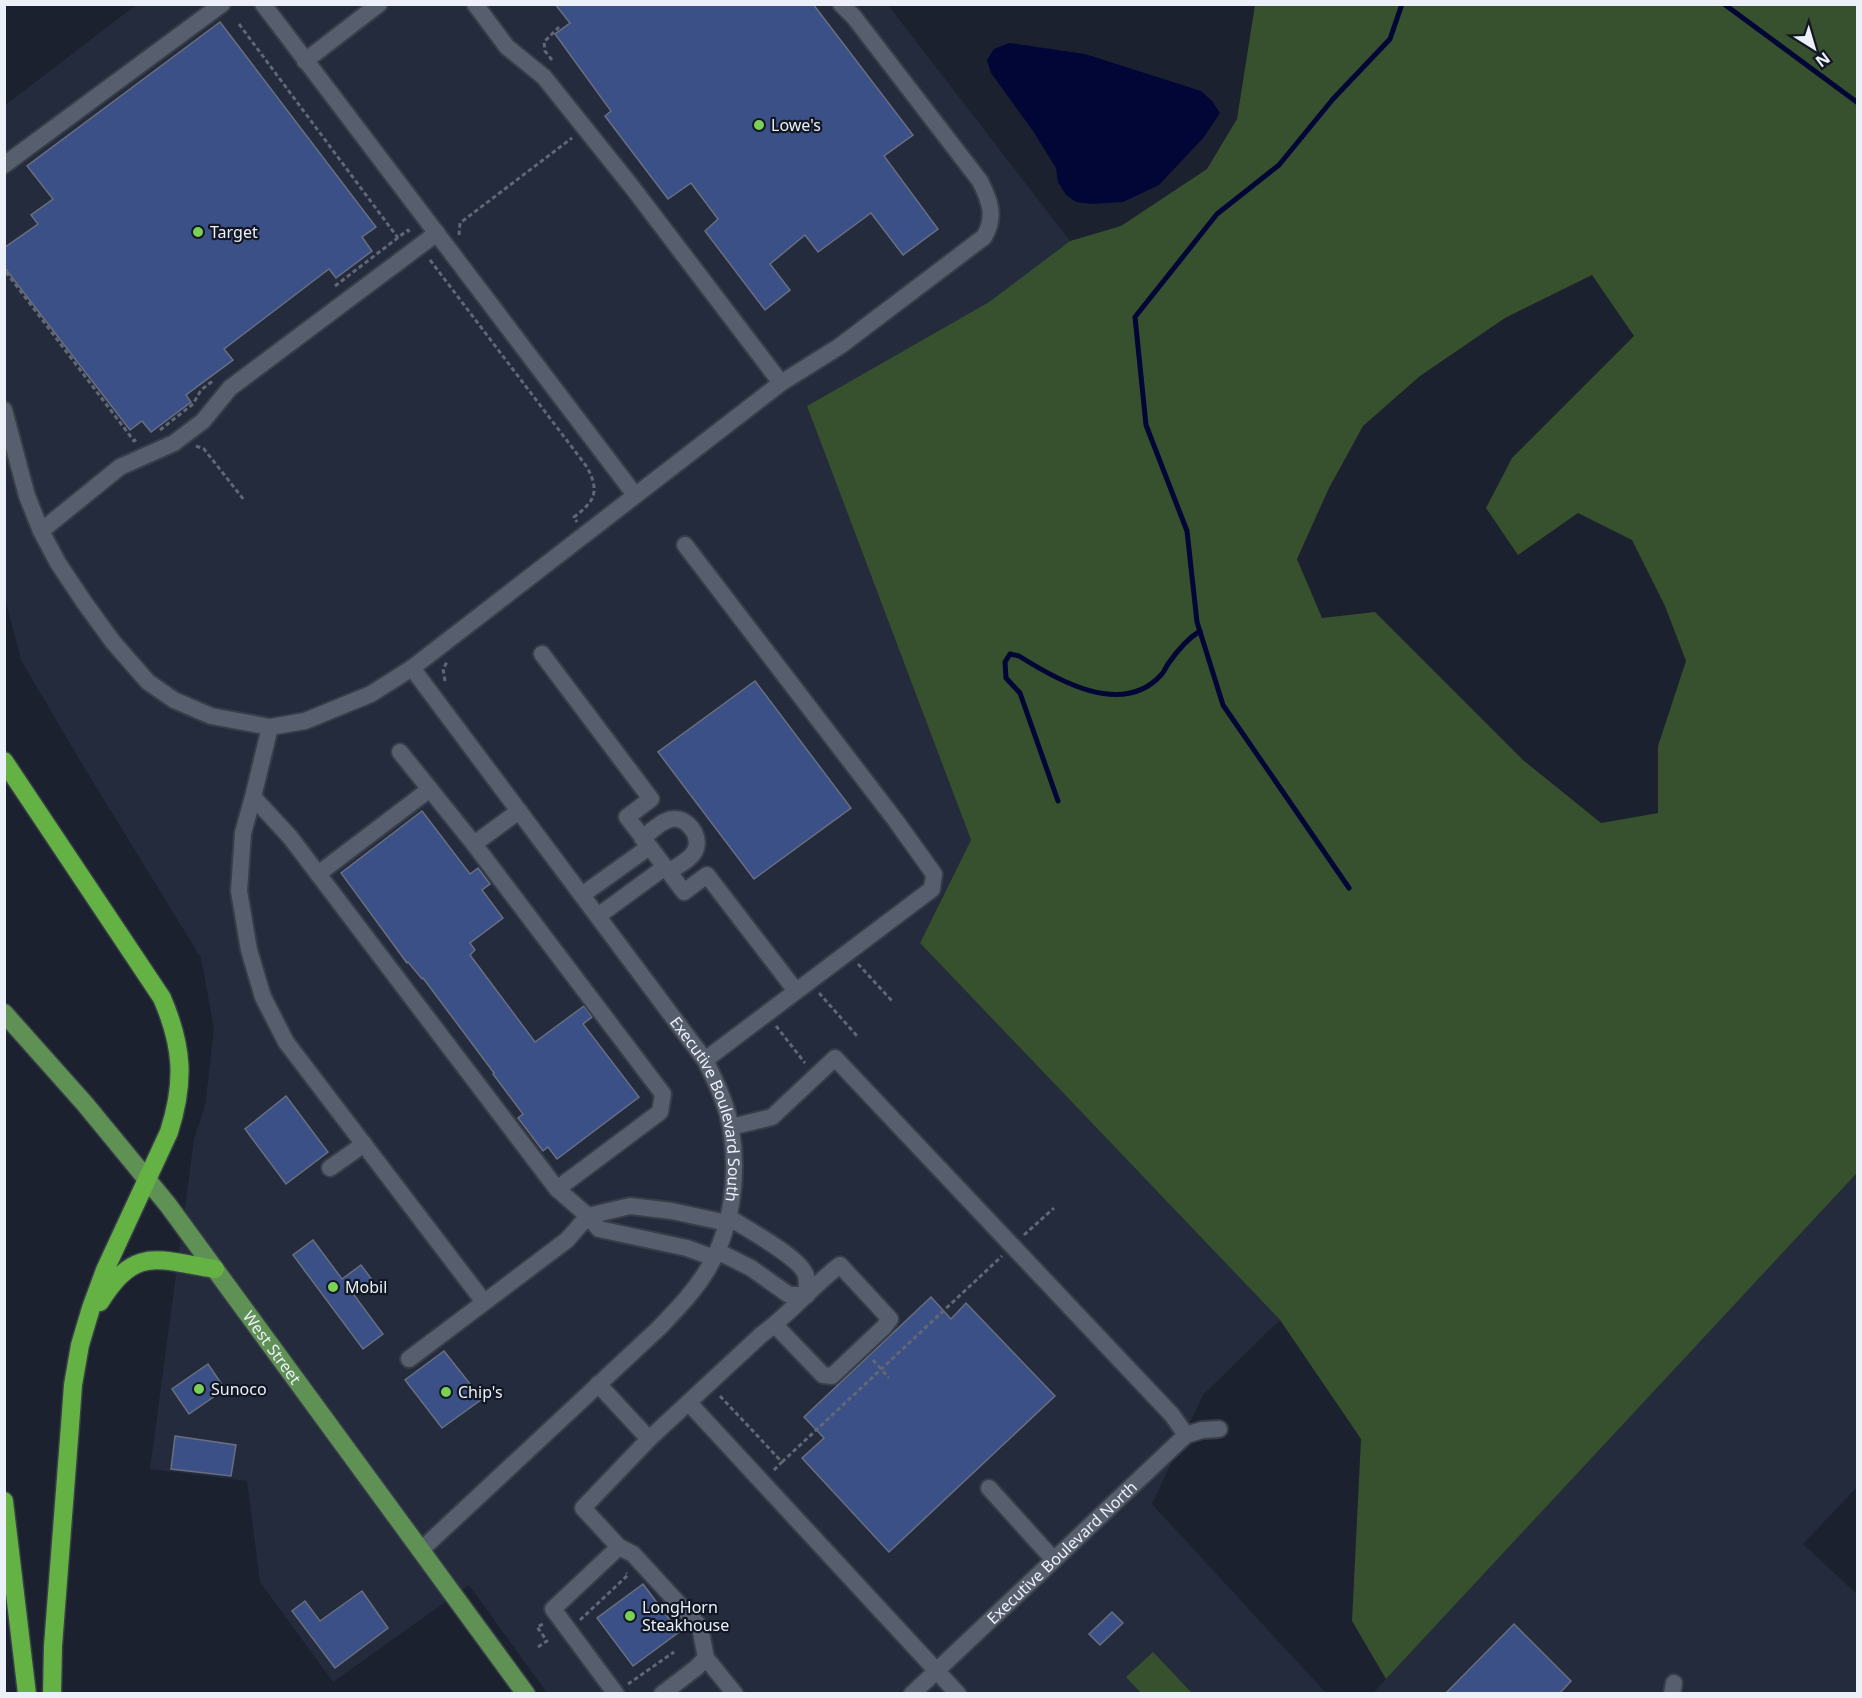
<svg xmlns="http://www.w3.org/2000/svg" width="1862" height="1698" viewBox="0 0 1862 1698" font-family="'Noto Sans',sans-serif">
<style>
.built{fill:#232b3d}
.green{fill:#37502d;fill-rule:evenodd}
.water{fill:#010637}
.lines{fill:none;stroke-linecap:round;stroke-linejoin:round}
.stream{stroke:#010637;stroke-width:5}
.building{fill:#3a5087;stroke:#686f7f;stroke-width:1.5}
.minor-casing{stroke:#383d48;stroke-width:20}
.major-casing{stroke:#383d48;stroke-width:21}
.highway-casing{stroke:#383d48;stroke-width:21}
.path{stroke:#616773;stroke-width:3;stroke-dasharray:4.5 3;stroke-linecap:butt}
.minor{stroke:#575e6d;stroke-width:16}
.major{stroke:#5f9054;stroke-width:18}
.highway{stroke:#64b144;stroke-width:18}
.poi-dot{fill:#7ad156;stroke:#121724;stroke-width:2}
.labels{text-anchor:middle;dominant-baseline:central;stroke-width:4.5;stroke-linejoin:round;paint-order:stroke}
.poi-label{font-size:16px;fill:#ebf0f9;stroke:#121724;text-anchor:start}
.street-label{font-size:16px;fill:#ebf0f9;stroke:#121724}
</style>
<rect width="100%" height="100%" fill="#1b212e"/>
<g class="built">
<polygon points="136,5 888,5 1070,241 989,302 807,406 971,840 920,943 1280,1320 1203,1395 1152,1504 1326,1693 547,1693 469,1585 333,1682 260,1582 247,1481 150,1469 194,1139 205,1106 214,1029 201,958 79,759 21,660 5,598 4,106"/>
<polygon points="1857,1173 1857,1487 1803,1544 1857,1594 1857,1693 1372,1694"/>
</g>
<g class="green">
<path d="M1255 5H1857V1173L1386 1679 1352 1621 1361 1439 1280 1320 920 943 971 840 807 406 989 302 1070 241 1121 226 1207 169 1237 119ZM1592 275 1634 336 1512 458 1486 508 1518 555 1578 513 1632 540 1665 606 1686 661 1658 746V813L1601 823 1523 760 1375 612 1322 618 1297 559 1329 488 1363 426 1420 376 1505 318Z"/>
<polygon points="1153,1652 1192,1693 1141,1693 1126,1677"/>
</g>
<polygon class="water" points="1009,43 1085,54 1201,91 1212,101 1220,113 1204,137 1159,185 1123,202 1091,204 1076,202 1066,195 1058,182 1056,168 1033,131 991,73 987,60 994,49"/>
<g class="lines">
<g class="stream">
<polyline points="1724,4 1858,103"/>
<path d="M1058 801 1020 693 1006 678 1005 662 1010 654 1019 656C1057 680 1122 718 1161 675 1164 672 1166 667 1168 664 1177 651 1187 639 1200 631"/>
<polyline points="1349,888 1223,705 1197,622 1187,531 1146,425 1135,317 1217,214 1279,165 1333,99 1390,39 1402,4"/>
</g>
</g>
<g class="building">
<polygon points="555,4 813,4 913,135 884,156 938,229 903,255 871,213 818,252 805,235 770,264 790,290 765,310 705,231 718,219 691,183 668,199 605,116 611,111 555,34 570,23"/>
<polygon points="220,22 376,227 362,237 372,251 336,278 329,269 224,349 233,360 186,395 191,402 151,432 142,421 130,430 4,267 4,248 38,224 31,215 53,199 27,166"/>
<polygon points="755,681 851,808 754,879 658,752"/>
<polygon points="422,811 470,874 478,868 490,884 482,890 503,918 470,943 475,950 470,955 535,1042 584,1006 592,1017 583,1024 639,1097 557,1159 548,1147 543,1151 518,1118 523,1114 493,1074 494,1073 423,978 422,979 408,962 407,963 341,873"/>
<polygon points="286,1096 328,1152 286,1184 245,1129"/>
<polygon points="313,1240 342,1279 361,1265 373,1281 354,1295 383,1334 363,1349 293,1255"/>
<polygon points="931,1297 951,1319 966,1303 1055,1396 889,1552 802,1458 824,1438 804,1417"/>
<polygon points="444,1351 482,1399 442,1428 405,1380"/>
<polygon points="208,1364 225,1389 189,1414 172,1389"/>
<polygon points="175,1436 236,1445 231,1476 171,1469"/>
<polygon points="643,1584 679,1632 633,1666 597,1618"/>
<polygon points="362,1591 388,1628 335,1668 292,1611 305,1601 320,1621"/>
<polygon points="1112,1612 1123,1623 1100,1645 1089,1634"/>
<polygon points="1514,1624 1571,1681 1559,1694 1445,1694"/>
</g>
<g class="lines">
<g class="minor-casing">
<g id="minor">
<polyline points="263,4 635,495"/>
<polyline points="305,61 379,4"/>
<polyline points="4,165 222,4"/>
<polyline points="437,233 230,388 203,421 174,443 120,467 41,531 58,563 84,602 113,642 148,682 174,700 211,716 270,727 305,721 371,694 412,668 781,383 632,187 544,77 507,47 475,4"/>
<path d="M781 383 840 346 984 237C996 217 990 201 980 181L854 17 841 4"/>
<polyline points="4,410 27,496 41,531"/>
<polyline points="685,545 896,821 934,874 932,889 705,1060"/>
<polyline points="542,654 651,799 627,817 684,892 707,875 796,991"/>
<path id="s1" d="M412 668 705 1060C716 1082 727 1105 731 1129 739 1176 732 1231 706 1272 693 1293 676 1310 659 1328L421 1550"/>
<polyline points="270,727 253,797 290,837 557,1189 588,1216 567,1240 409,1359"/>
<polyline points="400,752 474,844 519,811"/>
<polyline points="253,797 243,833 239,891 249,950 263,997 286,1042 484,1302"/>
<path d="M642 838C650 833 658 824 666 821 683 812 703 834 695 851 690 860 677 866 669 872"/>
<polyline points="474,844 663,1094 660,1112 557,1189"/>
<polyline points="318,874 430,789"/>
<polyline points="582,895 649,847"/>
<polyline points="598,916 665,867"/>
<polyline points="731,1127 772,1117 835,1058 1172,1415 1186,1435"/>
<polyline points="330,1168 364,1144"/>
<path d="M717 1251 751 1268 789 1295H807C807 1289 807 1282 806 1276 802 1258 745 1228 728 1217"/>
<polyline points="714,1258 687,1248 599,1229 588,1216 630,1206 672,1211 727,1223"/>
<polyline points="598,1384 649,1439"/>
<polyline points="689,1403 958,1694"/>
<polyline points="989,1488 1053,1559"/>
<polyline points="616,1694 553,1609 619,1547"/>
<polyline points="662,1694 696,1668 706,1658"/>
<path d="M735 1694 706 1658 700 1627 633 1554 619 1547 583 1508 649 1439 761 1335C790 1314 812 1286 840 1265L890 1319 884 1327 832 1376 823 1375 775 1325"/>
<path id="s2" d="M912 1694 1186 1435 1202 1430 1219 1429"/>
<polyline points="1672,1694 1674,1683"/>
</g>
</g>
<g class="major-casing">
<g id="major">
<path id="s3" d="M4 1013 85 1104 168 1205 526 1694"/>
</g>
</g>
<g class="highway-casing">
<g id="highway">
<path d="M4 761 162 998C183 1047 185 1082 169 1132L105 1270 91 1308 80 1345 73 1385 70 1426 53 1646 52 1694"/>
<path d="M100 1302C135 1245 157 1260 215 1269"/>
<polyline points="4,1501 27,1694"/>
</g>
</g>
<g class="path">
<polyline points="239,24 398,238"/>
<polyline points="552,60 545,51 544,42 559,27"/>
<polyline points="459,235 460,223 572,138"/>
<path d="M430 260 587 467C600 492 595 501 574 517L577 522"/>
<polyline points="6,272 134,441 137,439"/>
<polyline points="335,286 408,230 410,233"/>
<polyline points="160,430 193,404 201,390 214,380"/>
<polyline points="196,446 204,449 244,500"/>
<polyline points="445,681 443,669 447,662"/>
<polyline points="858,964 893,1002"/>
<polyline points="819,993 858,1037"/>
<polyline points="776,1026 805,1063"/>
<polyline points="1024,1235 1054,1208"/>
<polyline points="873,1360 889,1378"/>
<polyline points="720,1396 782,1462 772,1472"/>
<polyline points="782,1462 1002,1256"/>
<polyline points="580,1620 628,1575 626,1573"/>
<polyline points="538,1647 547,1641 537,1627 543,1624"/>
<polyline points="628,1684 674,1652"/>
</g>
<use href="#minor" class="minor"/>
<use href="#major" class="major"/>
<use href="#highway" class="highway"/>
</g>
<g class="poi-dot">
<circle cx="759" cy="125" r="6"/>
<circle cx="198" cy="232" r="6"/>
<circle cx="333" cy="1287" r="6"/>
<circle cx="199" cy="1389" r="6"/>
<circle cx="446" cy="1392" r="6"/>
<circle cx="630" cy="1616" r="6"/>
</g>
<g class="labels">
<g class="poi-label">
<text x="771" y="125">Lowe's</text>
<text x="210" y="232">Target</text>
<text x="345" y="1287">Mobil</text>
<text x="211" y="1389">Sunoco</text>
<text x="458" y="1392">Chip's</text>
<text x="642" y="1607">LongHorn<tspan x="642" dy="18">Steakhouse</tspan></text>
</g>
<g class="street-label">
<text stroke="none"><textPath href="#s1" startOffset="537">Executive Boulevard South</textPath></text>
<text stroke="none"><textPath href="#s3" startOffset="429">West Street</textPath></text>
<text stroke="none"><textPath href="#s2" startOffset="206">Executive Boulevard North</textPath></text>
</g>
</g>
<rect width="1862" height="1698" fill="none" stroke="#ebf0f9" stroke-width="12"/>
<g transform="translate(1814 48) rotate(143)" stroke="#121724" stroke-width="4.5" paint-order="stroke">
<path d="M0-4.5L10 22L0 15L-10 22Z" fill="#ebf0f9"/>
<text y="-9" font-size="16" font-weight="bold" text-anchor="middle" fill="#ebf0f9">N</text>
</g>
</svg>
